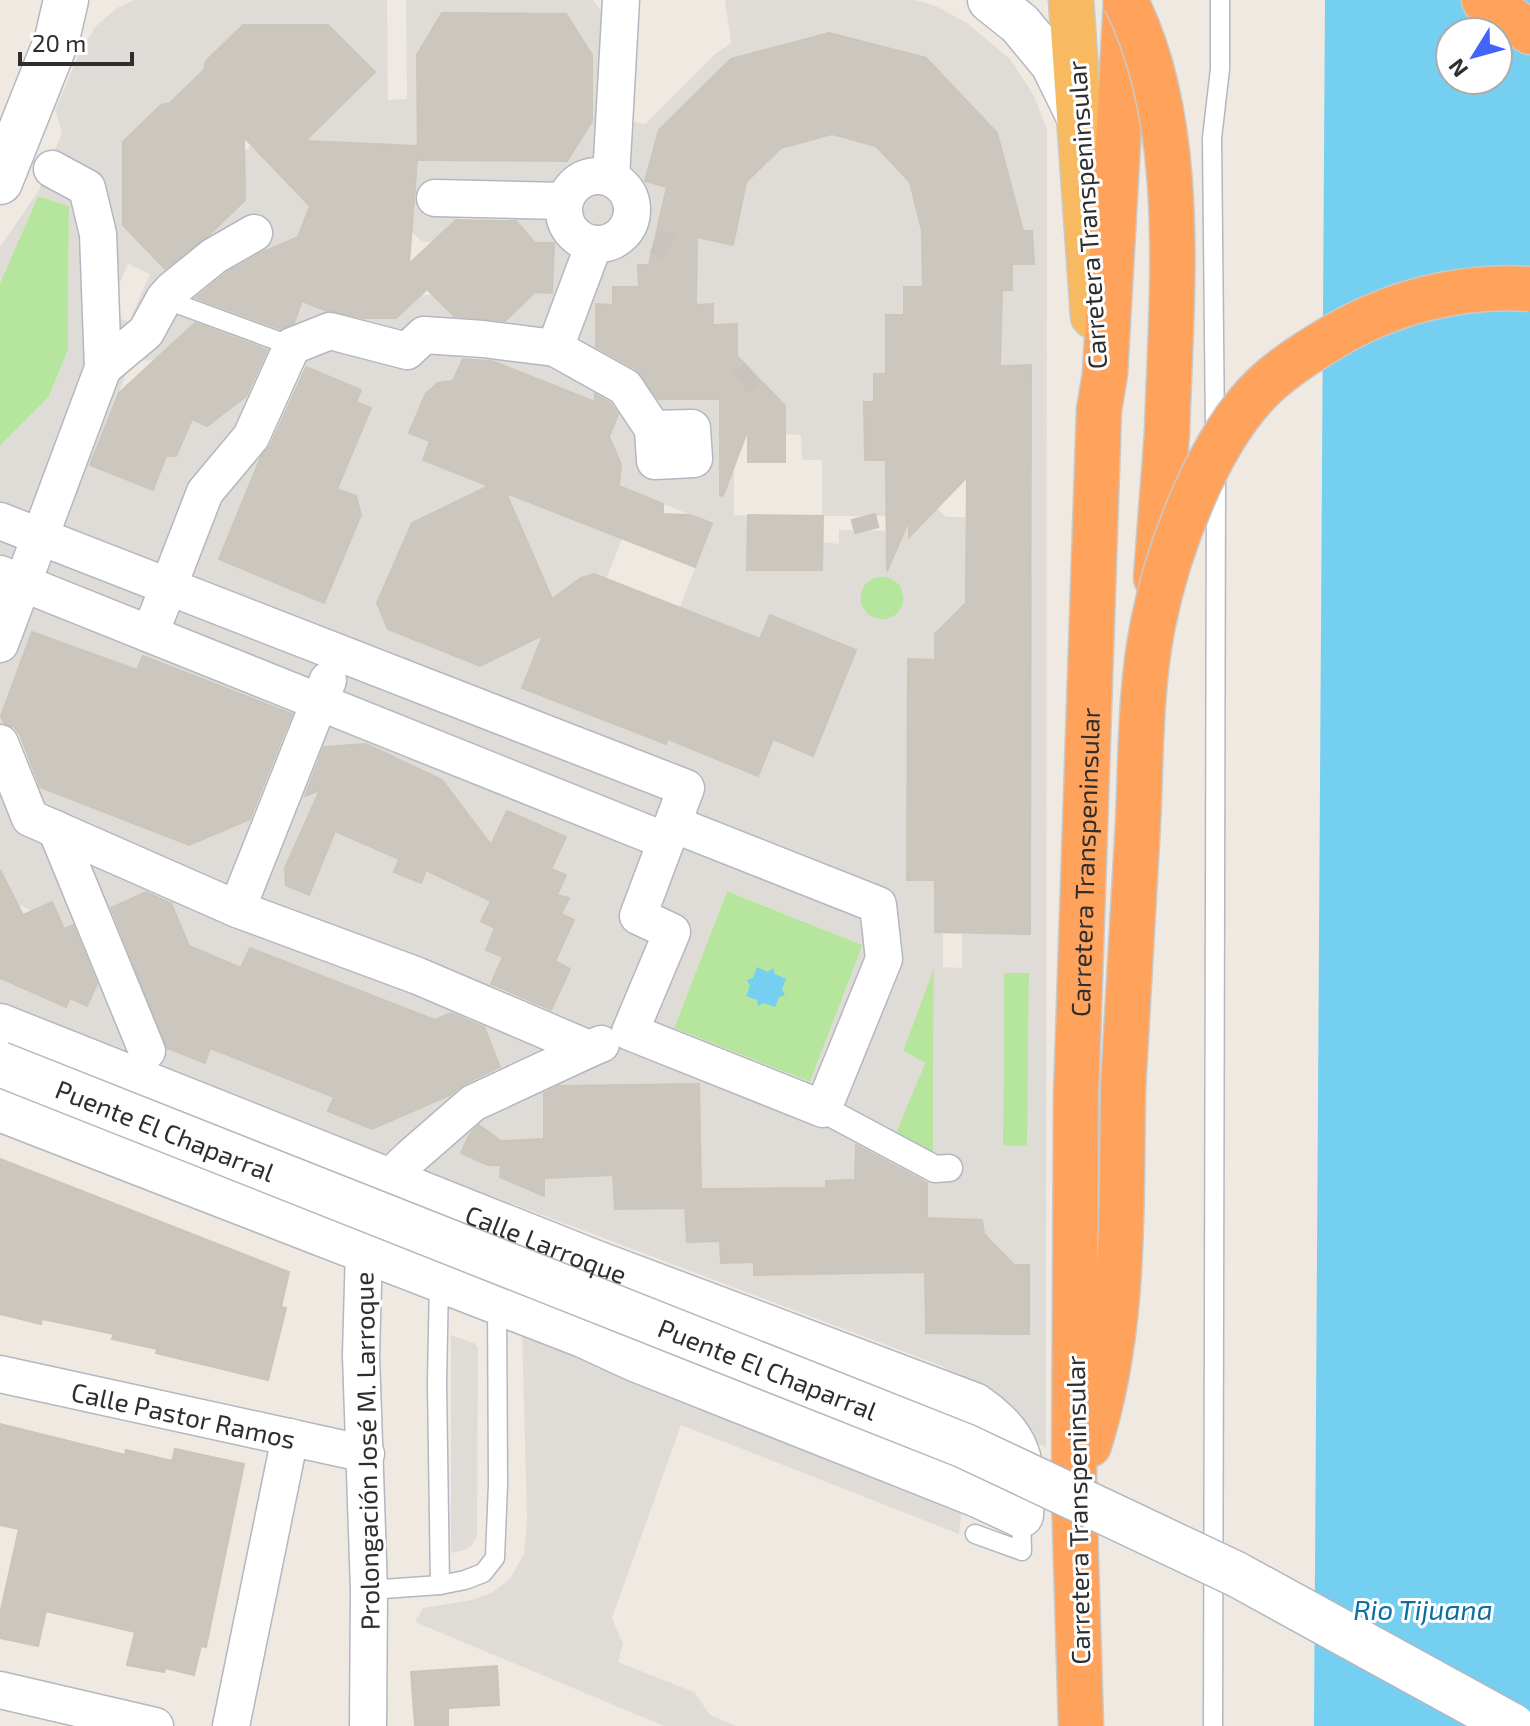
<svg xmlns="http://www.w3.org/2000/svg" width="1530" height="1726" viewBox="0 0 1530 1726" font-family="'Exo 2',sans-serif">
<style>
.green{fill:#b6e59e}
.plaza{fill:#dfdcd8;fill-rule:evenodd}
.water{fill:#75cff0;fill-rule:evenodd}
.building{fill:#cbc7bf;stroke:#cbc5ba;stroke-width:2}
.lines{fill:none;stroke-linecap:round;stroke-linejoin:round}
.pedestrian-tunnel{stroke:#c8c4bd;stroke-width:26;stroke-dasharray:26 13;stroke-linecap:butt}
.service-casing{stroke:#b4b7c1;stroke-width:21}
.pedestrian-casing{stroke:#b4b7c1;stroke-width:29}
.minor-casing{stroke:#b4b7c1;stroke-width:39}
.tertiary-casing{stroke:#b4b7c1;stroke-width:47}
.secondary-casing{stroke:#b4b7c1;stroke-width:47}
.trunk-casing{stroke:#c9c9c9;stroke-width:47}
.motorway-casing{stroke:#c9c9c9;stroke-width:47}
.service{stroke:#fff;stroke-width:18}
.pedestrian{stroke:#fff;stroke-width:26}
.minor{stroke:#fff;stroke-width:36}
.tertiary{stroke:#fff;stroke-width:44}
.secondary{stroke:#fff;stroke-width:44}
.trunk{stroke:#f8ba60;stroke-width:44}
.motorway{stroke:#ffa35c;stroke-width:44}
.secondary-bridge-casing{stroke:#b4b7c1;stroke-width:47;stroke-linecap:butt}
.motorway-bridge-casing{stroke:#c9c9c9;stroke-width:47;stroke-linecap:butt}
.secondary-bridge{stroke:#fff;stroke-width:44}
.motorway-bridge{stroke:#ffa35c;stroke-width:44}
.labels{text-anchor:middle;dominant-baseline:central;stroke-width:6;stroke-linejoin:round;paint-order:stroke}
.street-label{font-size:26px;fill:#2e2e2e;stroke:#fff}
.water-label{font-size:28px;font-style:italic;fill:#0d6fa3;stroke:#fff}
</style>
<rect width="100%" height="100%" fill="#efe9e1"/>
<g class="green">
<polygon points="38,196 69,206 68,350 49,397 0,446 0,283"/>
<circle cx="882" cy="598" r="22"/>
<polygon points="727,891 863,945 810,1082 674,1028"/>
<polygon points="934,967 933,1153 896,1132 925,1063 903,1051"/>
<polygon points="1004,973 1029,973 1028,1146 1003,1146"/>
</g>
<g class="plaza">
<path d="M134 0H387L388 100 407 99 406 0H593L602 12V115L645 124 714 55 731 43 725 0H915L936 6 967 23 1010 59 1033 94 1047 129 1046 1447 1013 1434 969 1381 942 1366 405 1163 0 1005V978L66 1007 82 970 33 911 0 896V446L49 397 68 350 69 206 38 196 0 283V247L39 190 62 133 55 110 80 52 96 26 117 8ZM443 13 418 121 417 55ZM244 25H328L375 72 299 148 254 142 242 154 222 155 245 180V200L169 273 123 225 124 142 161 105 170 103 204 70 206 61ZM829 33 926 58 997 133 1023 231 1032 232 1034 263 1012 264V290H1002L967 367 1031 366 1032 574 967 573V517H946L919 491 901 531 839 530V544L822 542V570H748V516L734 515V465L720 464V431L763 407 699 384V399H664L663 382 647 357H614L613 346 596 345V305H613V287H639L638 266 649 265 661 215 709 198 646 181 659 130 731 59ZM398 217 422 242H432L458 218 512 217 535 243H554L552 292H535L507 319 456 318 434 295H421L396 318 346 317 321 292ZM128 264 150 274 129 322 107 313ZM223 270 302 301 291 328 212 299ZM192 326 263 357 246 397 230 391 193 419 176 455 167 456 152 490 91 465 131 361 155 360ZM466 351 619 411 607 442 620 457V471L577 520 423 460 435 428 422 407 423 400 431 387 438 383H452ZM300 365 361 390 344 431 359 438 337 489 356 496 361 515 324 603 219 559ZM653 500 699 518 693 534 706 540 680 607 714 621 666 744 522 688 559 594 595 608 629 521ZM441 509 528 544 541 573 509 652 480 666 388 629ZM874 577H889L901 586 904 601 897 615 883 620 868 615 860 602 862 587ZM958 611 1031 612 1030 933 962 934V968L943 967V932L909 659 935 660V634ZM32 632 290 727 259 815 188 845 28 782 2 716ZM856 651 813 755 773 739ZM366 744 442 780 455 797 420 882 394 871 421 806 343 790 329 846 309 895 286 885 285 868 339 746ZM507 811 565 837 551 869 566 875 557 895 568 898 561 914 574 920 555 961 570 969 550 1014 490 987 503 957 486 949 495 928 482 921 491 901 470 891ZM161 886 175 892 170 905 189 946 241 968 251 948 431 1018 423 1036 478 1012 502 1072 372 1129 328 1111 334 1097 210 1048 204 1062 160 1045 102 913ZM727 891 863 945 810 1082 674 1028ZM933 970H934L933 1152 896 1132 925 1063 903 1051ZM1004 973H1029L1027 1146 1003 1145ZM699 1084 701 1189 826 1188 827 1181 926 1179 927 1218 982 1220 984 1234 1014 1265 1029 1266V1333H927L925 1272 755 1275 754 1262 721 1263 720 1241 687 1242 685 1208 615 1209 613 1175 544 1178V1195L501 1177V1165H493L491 1140 544 1139 545 1087Z"/>
<polygon points="832,134 876,146 910,182 922,231 923,287 904,288 904,315 886,374 874,374 874,402 864,402 865,433 875,433 886,460 887,516 822,516 822,460 802,460 801,435 785,434 785,406 737,356 737,325 713,325 713,305 696,305 673,232 733,245 746,182 781,148"/>
<polygon points="522,1330 962,1506 959,1534 681,1425 612,1618 623,1644 618,1662 694,1692 710,1715 736,1726 664,1726 415,1622 423,1608 472,1600 493,1592 510,1579 524,1554 527,1520"/>
<polygon points="451,1335 474,1343 478,1348 477,1536 472,1545 464,1550 451,1553"/>
</g>
<g class="water">
<path d="M1325 0H1530V1726H1314ZM1450 32H1498V80H1450Z"/>
<polygon points="757,967 768,972 773,968 775,974 786,979 782,989 785,995 779,997 775,1007 764,1003 758,1006 757,1000 746,996 750,986 747,980 753,978"/>
</g>
<g class="building">
<polygon points="442,13 566,14 592,55 592,121 567,161 418,160 417,55"/>
<polygon points="243,25 328,25 375,72 305,141 418,146 409,264 456,220 516,221 535,243 554,243 552,293 535,292 505,321 454,316 427,289 396,318 363,318 327,311 302,301 294,323 281,329 196,298 226,273 261,253 298,237 310,206 244,137 245,200 210,234 165,269 123,225 123,142 161,105 170,103 204,70 206,61"/>
<polygon points="829,33 926,58 997,133 1023,231 1032,231 1034,264 1012,264 1012,290 1002,290 1000,366 1031,365 1030,934 935,932 935,880 907,880 908,659 935,660 935,634 966,603 967,477 909,537 909,520 887,571 886,460 865,460 864,402 874,402 874,374 886,374 886,315 904,315 904,287 923,287 922,231 910,182 876,146 832,134 781,148 746,182 733,245 697,237 696,305 713,304 713,325 737,324 737,356 785,406 785,462 748,462 748,429 723,496 720,495 720,399 658,399 636,369 596,347 596,304 613,305 613,287 639,287 638,265 649,265 667,187 645,181 659,130 731,59"/>
<polygon points="195,323 267,350 246,396 207,426 192,419 176,456 166,456 153,490 90,465 119,393"/>
<polygon points="463,359 492,361 595,402 595,394 610,403 618,414 609,437 621,464 619,486 663,504 663,514 690,515 712,523 695,567 506,493 552,599 581,578 594,574 760,639 770,615 856,650 813,756 773,739 758,776 668,739 666,744 522,688 543,635 480,666 388,629 377,603 412,523 489,486 423,460 430,441 409,433 426,393 438,383 453,381"/>
<polygon points="306,367 361,390 356,402 371,408 337,489 356,496 361,515 324,603 219,559 261,457 270,446"/>
<polygon points="748,515 823,516 822,570 747,570"/>
<polygon points="32,632 137,670 143,656 292,714 250,819 189,845 40,787 20,735 14,727 4,723 1,716"/>
<polygon points="366,744 442,780 491,845 507,811 566,837 551,869 566,875 557,895 569,898 561,914 574,920 555,961 570,969 551,1010 491,984 503,957 486,950 495,928 481,921 491,901 426,870 421,883 394,872 399,859 335,831 309,895 286,885 285,868 320,790 305,796 324,747"/>
<polygon points="0,870 23,915 52,902 64,929 73,925 97,984 87,1006 70,998 66,1007 0,978"/>
<polygon points="146,892 171,903 189,946 241,968 250,948 435,1020 451,1013 484,1027 500,1067 464,1084 450,1095 372,1129 328,1111 334,1097 210,1048 205,1063 167,1048 111,908"/>
<polygon points="699,1084 701,1189 826,1188 826,1181 855,1180 856,1145 927,1183 927,1218 982,1220 984,1234 1014,1265 1029,1265 1029,1334 926,1333 925,1272 754,1275 754,1262 721,1263 720,1241 687,1242 685,1208 615,1209 613,1175 544,1178 544,1196 500,1177 501,1165 488,1165 461,1153 470,1134 479,1125 501,1141 544,1139 544,1093 558,1086"/>
<polygon points="0,1159 289,1272 281,1307 286,1308 268,1380 156,1353 157,1349 112,1339 114,1334 42,1319 41,1324 0,1314"/>
<polygon points="0,1424 125,1455 126,1450 172,1461 175,1449 244,1464 206,1647 201,1646 194,1675 165,1668 164,1672 127,1665 135,1632 46,1611 38,1646 0,1638 0,1614 19,1529 0,1525"/>
<polygon points="497,1666 499,1705 448,1708 448,1726 415,1726 411,1672"/>
</g>
<g class="lines">
<g class="pedestrian-tunnel">
<polyline points="655,241 670,248"/>
<polyline points="741,383 753,373"/>
<polyline points="863,516 867,531"/>
</g>
<g class="service-casing">
<g id="service">
<polyline points="164,299 292,346"/>
<polyline points="1215,433 1212,138 1220,69 1220,0"/>
<polyline points="439,1281 437,1383 440,1585"/>
<polyline points="975,1534 1022,1551 1021,1515"/>
<polyline points="369,1590 440,1585 465,1580 483,1573 495,1558 498,1484 497,1301"/>
<polyline points="1213,1726 1216,478"/>
</g>
</g>
<g class="pedestrian-casing">
<polyline id="pedestrian" points="823,1109 935,1169 949,1168"/>
</g>
<g class="minor-casing">
<g id="minor">
<circle cx="598" cy="210" r="34"/>
<polyline points="611,178 621,0"/>
<polyline points="435,198 564,201"/>
<polyline points="555,348 594,244"/>
<polyline points="103,368 146,332 164,299 172,290 214,256 254,233"/>
<polyline points="0,521 686,788 638,916 672,932 630,1032 823,1109 884,959 878,905 673,824"/>
<polyline points="0,574 666,841"/>
<polyline points="150,634 205,492 251,437 292,346 330,331 407,351 424,335 483,339 555,348 625,387 653,429 655,461 694,459 692,428 653,429"/>
<polyline points="0,644 103,368 98,234 87,188 52,169"/>
<polyline points="0,743 30,818 237,909 418,976 589,1049 601,1044"/>
<polyline points="56,829 147,1051"/>
<polyline points="237,909 328,680"/>
<path id="s1" d="M0 1374 366 1454"/>
<polyline points="0,1690 155,1726"/>
<polyline points="231,1726 290,1437"/>
<polyline points="368,1726 369,1590 361,1355 364,1249 388,1179 411,1157 473,1103 589,1049"/>
</g>
</g>
<g class="tertiary-casing">
<g id="tertiary">
<polyline points="990,0 1020,24 1053,64 1080,119"/>
<path id="s2" d="M0 1026 596 1263 974 1405C1020 1437 1025 1461 1021 1515L978 1495 635 1359 583 1335 0 1109"/>
</g>
</g>
<g class="secondary-casing">
<polyline id="secondary" points="0,182 57,39 66,0"/>
</g>
<g class="trunk-casing">
<polyline id="trunk" points="1071,0 1093,316"/>
</g>
<g class="motorway-casing">
<g id="motorway">
<polyline points="1484,0 1530,32"/>
<polyline points="1156,578 1167,433"/>
<path d="M1089 1445C1126 1330 1121 1209 1123 1089"/>
<path id="s3" d="M1081 1726 1074 1493 1076 1097 1099 410 1105 374 1126 0"/>
</g>
</g>
<use href="#service" class="service"/>
<use href="#pedestrian" class="pedestrian"/>
<use href="#minor" class="minor"/>
<use href="#tertiary" class="tertiary"/>
<use href="#secondary" class="secondary"/>
<use href="#trunk" class="trunk"/>
<use href="#motorway" class="motorway"/>
<g class="secondary-bridge-casing">
<g id="secondary-bridge">
<path id="s4" d="M0 1064 965 1446 1236 1574 1513 1726"/>
</g>
</g>
<g class="motorway-bridge-casing">
<g id="motorway-bridge">
<path d="M1125 0C1189 125 1171 296 1167 433"/>
<path d="M1123 1089C1128 1001 1133 912 1138 823 1141 758 1140 689 1153 624 1168 549 1208 440 1264 386 1284 367 1310 351 1333 337 1392 302 1462 284 1530 289"/>
</g>
</g>
<use href="#secondary-bridge" class="secondary-bridge"/>
<use href="#motorway-bridge" class="motorway-bridge"/>
</g>
<g class="labels">
<g class="street-label">
<text transform="translate(1086 215) rotate(-94)">Carretera Transpeninsular</text>
<text stroke="none"><textPath href="#s3" startOffset="864">Carretera Transpeninsular</textPath></text>
<text stroke="none"><textPath href="#s4" startOffset="178">Puente El Chaparral</textPath></text>
<text stroke="none"><textPath href="#s2" startOffset="588">Calle Larroque</textPath></text>
<text stroke="none"><textPath href="#s4" startOffset="826">Puente El Chaparral</textPath></text>
<text stroke="none"><textPath href="#s1" startOffset="188">Calle Pastor Ramos</textPath></text>
<text transform="translate(366 1451) rotate(-91)">Prolongación José M. Larroque</text>
<text transform="translate(1077 1510) rotate(-91)">Carretera Transpeninsular</text>
</g>
<g class="water-label">
<text x="1423" y="1609">Rio Tijuana</text>
</g>
</g>
<g transform="translate(1474 56) rotate(233)"><circle r="38" fill="#ffffff" stroke="#ababab" stroke-width="2"/>
<path d="M0-6L14 30L0 20L-14 30Z" fill="#4264fb"/>
<text y="-12" font-size="22" font-weight="bold" text-anchor="middle" fill="#2e2e2e">N</text>
</g>
<path d="M20 52v12h112v-12" fill="none" stroke="#2e2e2e" stroke-width="4"/>
<text x="32" y="52" font-size="24" fill="#2e2e2e" stroke="#ffffff" stroke-width="6" paint-order="stroke">20 m</text>
</svg>
